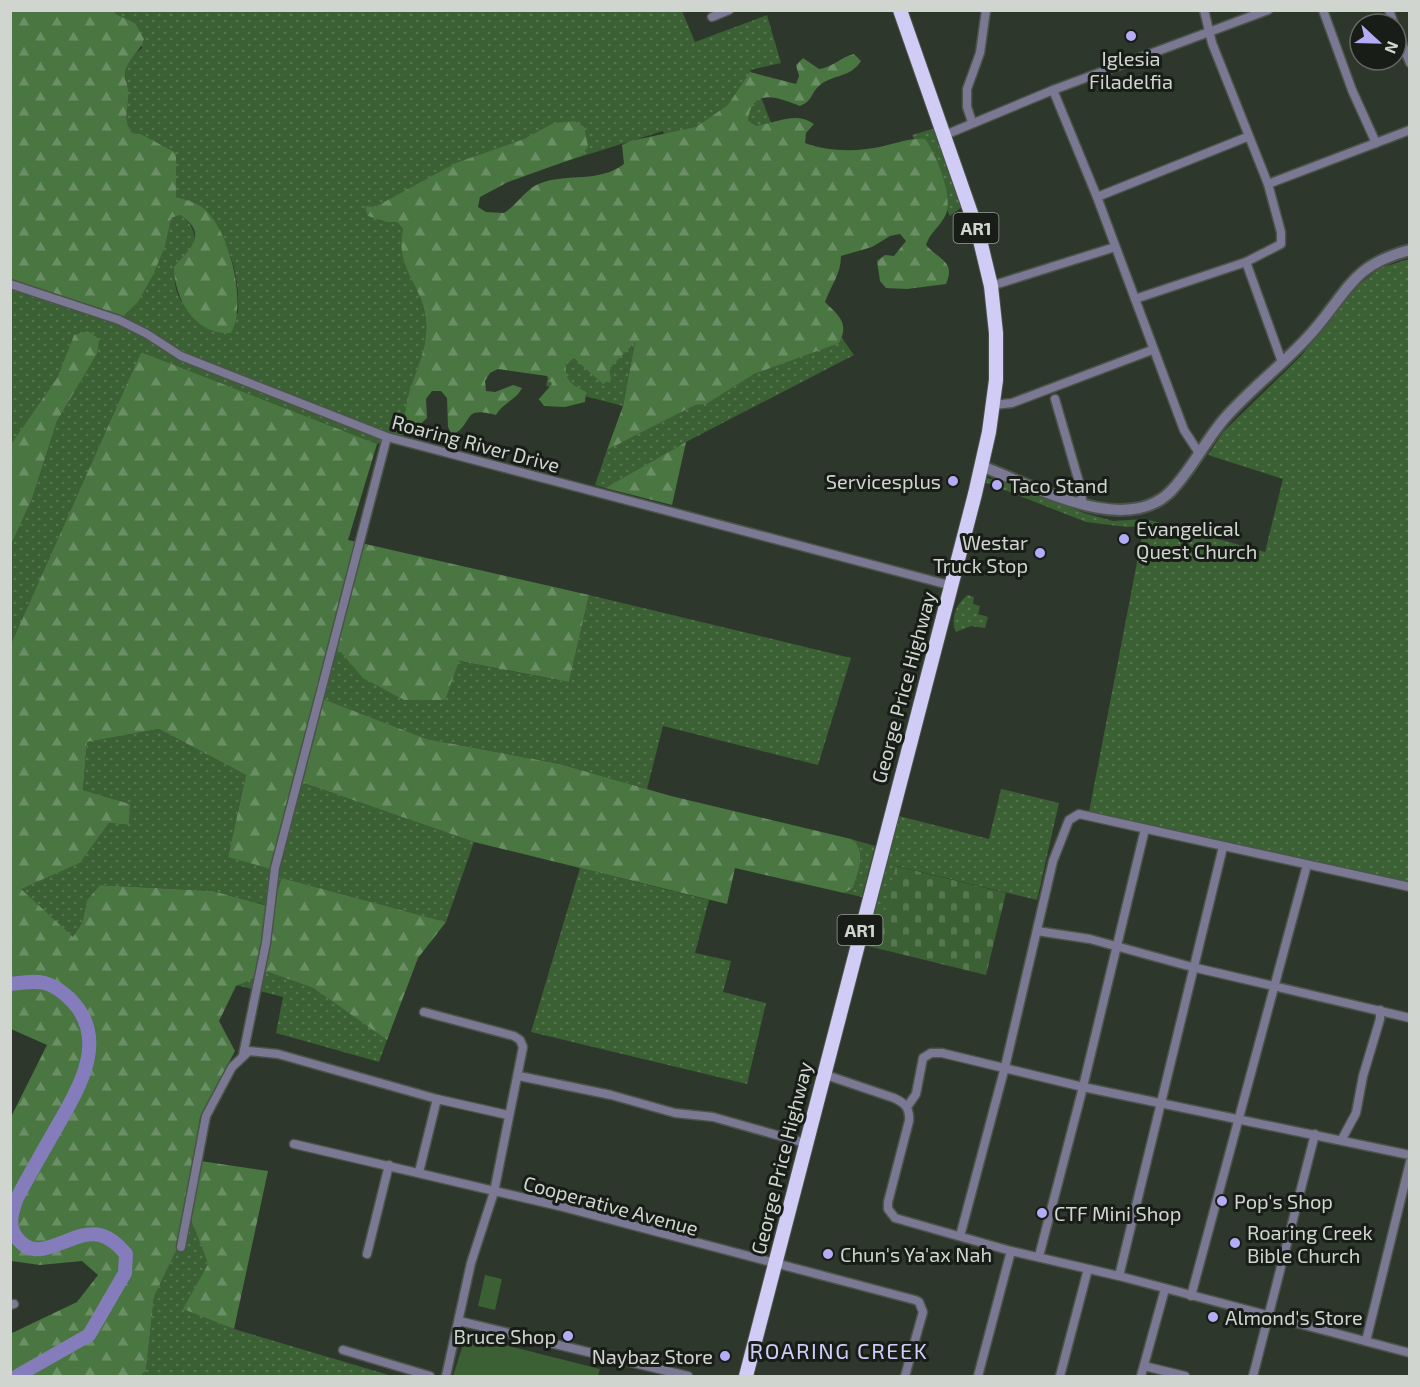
<svg xmlns="http://www.w3.org/2000/svg" width="1420" height="1387" viewBox="0 0 1420 1387" font-family="'Exo 2',sans-serif">
<style>
.grass{fill:url(#grass-dots)}
.forest{fill:url(#forest-firs)}
.cemetery{fill:url(#cemetery-stones)}
.garden{fill:#3b6034}
.lines{fill:none;stroke-linecap:round;stroke-linejoin:round}
.river{stroke:#857dbb;stroke-width:14}
.minor-casing{stroke:#4b5449;stroke-width:11}
.tertiary-casing{stroke:#4b5449;stroke-width:14}
.trunk-casing{stroke:#4b5449;stroke-width:16}
.minor{stroke:#7b7894;stroke-width:8}
.tertiary{stroke:#7b7894;stroke-width:10}
.trunk{stroke:#d0ccf6;stroke-width:14}
.poi-dot{fill:#b5acf8;stroke:#191d18;stroke-width:2}
.labels{text-anchor:middle;dominant-baseline:central;stroke-width:6;stroke-linejoin:round;paint-order:stroke}
.shield{fill:#191d18;stroke:#999e98;stroke-width:1.5}
.shield-label{font-size:18px;font-weight:bold;fill:#d0d6cf}
.poi-label{font-size:20px;fill:#d0d6cf;stroke:#191d18;text-anchor:start}
.street-label{font-size:20px;fill:#d0d6cf;stroke:#191d18}
.quarter-label{font-size:22px;letter-spacing:1.5px;fill:#d0ccf7;stroke:#191d18}
</style>
<defs>
<pattern id="grass-dots" width="8" height="8" patternUnits="userSpaceOnUse" patternTransform="scale(1.5)"><rect width="8" height="8" fill="#3b6034"/><path d="M2 2h.1M6 6h.1" fill="none" stroke="#567650" stroke-width="1.8" stroke-linecap="round"/></pattern>
<pattern id="forest-firs" width="22" height="20" patternUnits="userSpaceOnUse" patternTransform="scale(1.5)"><rect width="22" height="20" fill="#4a7641"/><path d="M5 1l3.5 6h-7zM16 11l3.5 6h-7z" fill="#6b8f64"/></pattern>
<pattern id="cemetery-stones" width="16" height="16" patternUnits="userSpaceOnUse" patternTransform="scale(1.5)"><rect width="16" height="16" fill="#3b6034"/><path d="M2 7V4a2 2 0 0 1 4 0v3zM10 15v-3a2 2 0 0 1 4 0v3z" fill="#567650"/></pattern>
</defs>
<rect width="100%" height="100%" fill="#2e372c"/>
<g class="grass">
<path d="M114 11H682L695 42 767 15 781 63 750 70 776 135 673 163 663 131 379 220 397 222 403 229C395 264 424 289 426 322 429 362 402 389 405 426L412 432 377 444 141 352 11 644V545L32 499 57 421 97 354 74 335 57 378 11 444V278L138 302 157 265 171 218 180 215C192 223 196 233 195 246 156 276 180 309 212 330L238 313C241 270 222 208 176 197L175 153 141 134 132 133C124 121 127 114 127 100 129 77 115 68 142 48L135 23 116 14Z"/>
<polygon points="936,128 962,207 950,216 912,135"/>
<polygon points="1409,259 1409,886 1089,812 1144,526 1127,527 1086,522 982,481 983,477 1019,487 1084,513 1113,521 1146,519 1265,552 1283,479 1208,455 1223,432 1301,356 1353,289 1380,268"/>
<polygon points="640,316 623,406 546,386 555,343"/>
<polygon points="837,331 854,355 686,442 605,488 595,485 607,450"/>
<polygon points="589,595 851,658 818,765 663,726 647,789 560,764 427,739 319,698 334,643 458,661 569,682"/>
<path d="M968 595 974 597 973 604 980 606 978 614 988 617 985 628 971 626 956 632C950 620 956 603 968 595Z"/>
<polygon points="159,729 246,775 228,857 295,780 474,842 446,922 282,878 272,907 213,891 100,885 87,900 82,923 73,938 20,889 80,863 109,823 129,825 130,804 83,790 87,742"/>
<polygon points="1001,789 1059,803 1037,900 897,866 876,948 862,945 895,815 989,839"/>
<path d="M851 839 875 846 862 897 844 893 853 888C858 872 868 850 851 839Z"/>
<polygon points="580,868 709,900 695,953 731,961 723,992 766,1003 747,1084 531,1032"/>
<polygon points="268,972 313,988 387,1040 379,1062 276,1033 283,997 236,985"/>
<polygon points="191,1218 208,1264 184,1309 234,1329 392,1376 141,1376 146,1371 154,1297"/>
</g>
<g class="forest">
<path d="M10 11H114L116 14 135 23 144 39C141 50 132 55 127 66 122 77 128 82 128 92 129 109 122 118 132 133L141 134 176 153V197C184 199 194 202 202 207 229 227 248 304 231 333 195 336 174 298 174 267 189 249 210 235 180 215L171 218 165 246 153 275 138 302 119 320 11 284Z"/>
<path d="M854 54 861 61C850 78 834 74 820 85 810 93 814 100 800 106 779 98 751 86 748 121L756 126C777 123 795 111 814 124L806 133 805 143C829 152 859 152 884 146 898 143 910 138 925 139 936 153 953 196 946 214 941 226 930 232 926 245 939 260 956 261 946 284L907 289 886 288 880 281 877 261 885 255 894 256 906 241 900 234 890 236 872 247 841 256C841 274 831 285 825 302 838 315 850 323 839 343L754 374 706 404 695 405 607 450 623 406 635 342 609 369 611 379 603 384 574 358 566 364C564 381 573 385 586 392L585 402 565 407 544 406 539 399 552 384 547 376 498 369 490 373 485 381 486 391 495 392 513 385 522 388C516 400 503 403 496 415 460 405 475 424 452 435L448 427 447 398 441 391H432L426 399 427 418 412 432 405 426C402 388 429 361 426 322 424 286 394 268 403 229L397 222H387L368 216 365 206 375 207 456 163 524 139 554 123 575 121 584 127 588 146 583 155 508 182 480 197 478 207 486 212 504 213C518 204 526 188 541 183 569 173 599 183 624 164L622 145 630 141 696 127 728 105 750 72 796 84 799 76 796 65 803 58 819 69C833 67 841 57 854 54Z"/>
<polygon points="88,331 99,339 97,354 57,421 32,499 11,545 11,444 57,378 74,335"/>
<path d="M141 352 377 444 348 540 589 595 569 682 459 661 445 700H404L363 678 334 644 320 698 427 739 560 764 671 796 851 839C868 850 858 872 853 888L844 893 735 868 727 904 474 842 295 780 271 869 228 857 246 775 159 729 87 742 83 790 130 804 129 825 109 823 80 863 21 889 73 937 82 923 87 900 100 885 213 891 271 907 282 878 446 922 418 958 387 1040 313 988 268 972 236 986 219 1021 235 1051 200 1117 194 1160 268 1171 234 1329 183 1309 208 1264 191 1219 154 1297 146 1371 141 1376H11L10 1334 77 1302 98 1275 82 1261 40 1265 11 1261V1117L47 1045 11 1029V644Z"/>
<polygon points="686,442 672,505 605,488"/>
</g>
<polygon class="cemetery" points="896,866 1006,893 986,975 876,948"/>
<g class="garden">
<polygon points="485,1275 502,1279 495,1310 478,1306"/>
<polygon points="466,1335 600,1369 598,1376 453,1376"/>
</g>
<g class="lines">
<path class="river" d="M10 984C40 980 50 979 72 1001 110 1041 77 1091 55 1130 42 1153 29 1175 17 1198 12 1212 7 1225 17 1238 39 1268 71 1228 100 1235 111 1238 118 1245 126 1254L125 1273 89 1335 17 1376"/>
<g class="minor-casing">
<g id="minor">
<polyline points="1323,10 1352,90 1376,143"/>
<polyline points="1389,10 1394,24"/>
<polyline points="712,17 729,10"/>
<polyline points="1396,28 1410,63"/>
<polyline points="1053,90 1097,197 1184,430 1199,453"/>
<polyline points="972,122 967,107 967,89 980,53 986,10"/>
<polyline points="945,135 1053,90 1268,10"/>
<polyline points="1268,184 1410,130"/>
<polyline points="1097,197 1247,137"/>
<polyline points="1246,262 1282,362"/>
<polyline points="10,284 119,320 147,334 181,356 387,437 949,585"/>
<polyline points="991,286 1115,247"/>
<polyline points="1135,299 1246,262 1281,244 1281,232 1268,184 1212,43 1204,10"/>
<polyline points="1055,399 1079,482 1083,505"/>
<polyline points="994,405 1012,403 1152,350"/>
<polyline points="1037,931 1090,939 1192,967 1410,1018"/>
<polyline points="424,1012 514,1036 520,1040 523,1047 494,1192 471,1263 446,1376"/>
<polyline points="243,1055 266,943 275,868 387,437"/>
<path d="M823 1074 894 1098C905 1103 910 1108 909 1121L888 1202V1209L895 1218 1011 1251 1119 1276 1410 1353"/>
<polyline points="519,1076 611,1095 675,1113 713,1117 805,1143"/>
<polyline points="907,1107 916,1094 923,1058 931,1053 942,1053 1083,1087 1410,1155"/>
<polyline points="1342,1139 1356,1113 1363,1076 1380,1019 1380,1010"/>
<polyline points="294,1144 559,1206 915,1300 919,1302 923,1312 905,1376"/>
<polyline points="419,1172 437,1099"/>
<polyline points="960,1236 1005,1067 1053,861 1069,820 1079,814 1410,887"/>
<polyline points="181,1247 206,1116 232,1067 249,1051 278,1054 437,1099 508,1115"/>
<polyline points="367,1254 389,1165"/>
<polyline points="1039,1256 1081,1095 1145,829"/>
<polyline points="1119,1276 1223,847"/>
<polyline points="1191,1296 1307,865"/>
<polyline points="10,1305 14,1304"/>
<polyline points="459,1321 688,1376"/>
<polyline points="1366,1341 1410,1162"/>
<polyline points="343,1350 430,1376"/>
<polyline points="1144,1366 1185,1376"/>
<polyline points="978,1376 1011,1251"/>
<polyline points="1060,1376 1088,1269"/>
<polyline points="1141,1376 1165,1289"/>
<polyline points="1253,1376 1315,1134"/>
</g>
</g>
<g class="tertiary-casing">
<path id="tertiary" d="M981 466C1033 485 1125 538 1171 491 1192 469 1205 441 1225 418 1253 386 1288 361 1315 329 1350 288 1353 265 1410 250"/>
</g>
<g class="trunk-casing">
<polyline id="trunk" points="746,1376 975,494 989,432 996,380 996,333 991,286 979,236 900,10"/>
</g>
<use href="#minor" class="minor"/>
<use href="#tertiary" class="tertiary"/>
<use href="#trunk" class="trunk"/>
</g>
<g class="poi-dot">
<circle cx="1131" cy="36" r="6"/>
<circle cx="953" cy="481" r="6"/>
<circle cx="997" cy="485" r="6"/>
<circle cx="1124" cy="539" r="6"/>
<circle cx="1040" cy="553" r="6"/>
<circle cx="1222" cy="1201" r="6"/>
<circle cx="1042" cy="1213" r="6"/>
<circle cx="1235" cy="1243" r="6"/>
<circle cx="828" cy="1254" r="6"/>
<circle cx="1213" cy="1317" r="6"/>
<circle cx="568" cy="1336" r="6"/>
<circle cx="725" cy="1356" r="6"/>
</g>
<g class="labels">
<g class="shield">
<rect x="953.5" y="213" width="45" height="30" rx="4.5"/>
<rect x="837.5" y="915" width="45" height="30" rx="4.5"/>
</g>
<g class="shield-label">
<text x="976" y="228">AR1</text>
<text x="860" y="930">AR1</text>
</g>
<g class="poi-label">
<text x="1131" y="58" text-anchor="middle">Iglesia<tspan x="1131" dy="23">Filadelfia</tspan></text>
<text x="941" y="481" text-anchor="end">Servicesplus</text>
<text x="1009" y="485">Taco Stand</text>
<text x="1136" y="528">Evangelical<tspan x="1136" dy="23">Quest Church</tspan></text>
<text x="1028" y="542" text-anchor="end">Westar<tspan x="1028" dy="23">Truck Stop</tspan></text>
<text x="1234" y="1201">Pop's Shop</text>
<text x="1054" y="1213">CTF Mini Shop</text>
<text x="1247" y="1232">Roaring Creek<tspan x="1247" dy="23">Bible Church</tspan></text>
<text x="840" y="1254">Chun's Ya'ax Nah</text>
<text x="1225" y="1317">Almond's Store</text>
<text x="556" y="1336" text-anchor="end">Bruce Shop</text>
<text x="713" y="1356" text-anchor="end">Naybaz Store</text>
</g>
<g class="street-label">
<text transform="translate(476 443) rotate(15)">Roaring River Drive</text>
<text transform="translate(903 687) rotate(-75)">George Price Highway</text>
<text transform="translate(781 1158) rotate(-76)">George Price Highway</text>
<text transform="translate(611 1205) rotate(15)">Cooperative Avenue</text>
</g>
<g class="quarter-label">
<text x="839" y="1350">ROARING CREEK</text>
</g>
</g>
<rect width="1420" height="1387" fill="none" stroke="#d0d6cf" stroke-width="24"/>
<g transform="translate(1378 42) rotate(112)"><circle r="28" fill="#191d18" stroke="#626761" stroke-width="1.5"/>
<path d="M0-4.5L10 22L0 15L-10 22Z" fill="#b5acf8"/>
<text y="-9" font-size="16" font-weight="bold" text-anchor="middle" fill="#d0d6cf">N</text>
</g>
</svg>
